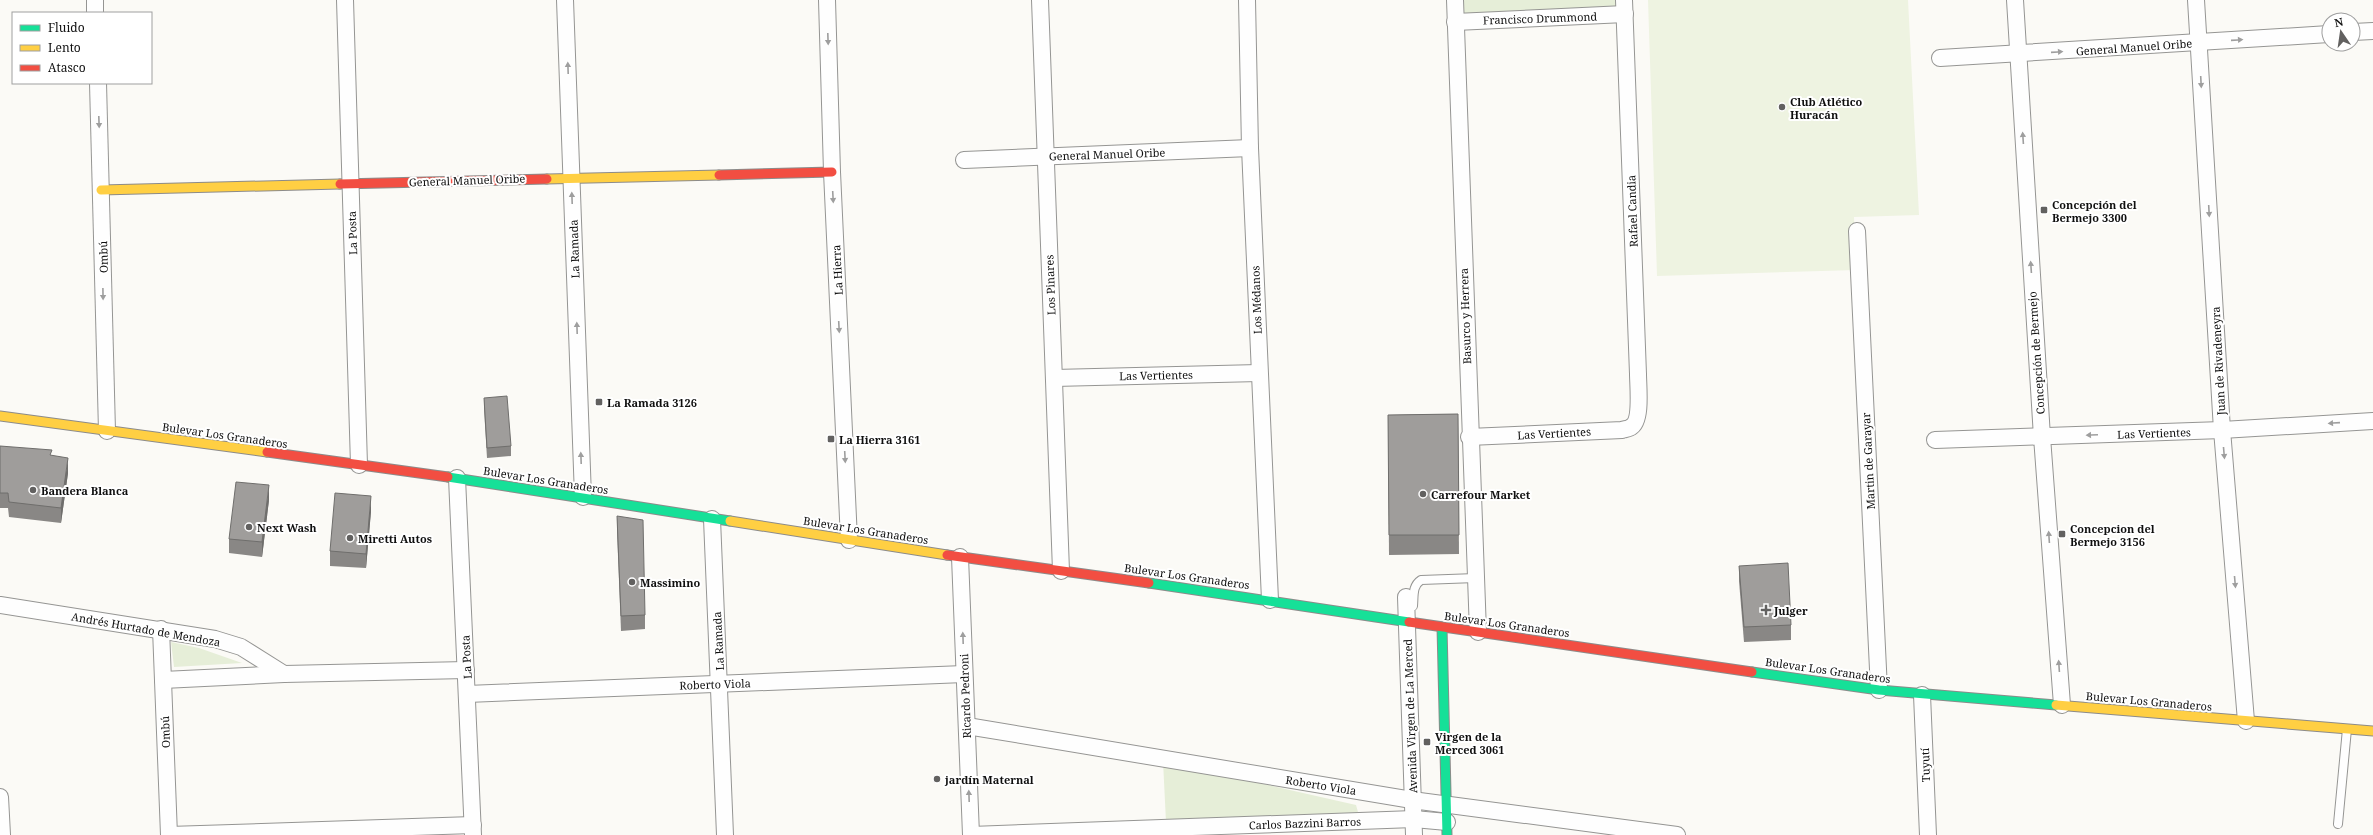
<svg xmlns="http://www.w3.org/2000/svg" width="2373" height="835" viewBox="0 0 2373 835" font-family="'Noto Serif',serif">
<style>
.green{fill:#e6eed8}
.pitch{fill:#eef3e1}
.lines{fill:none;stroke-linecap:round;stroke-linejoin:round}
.lane-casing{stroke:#959593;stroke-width:10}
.street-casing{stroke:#959593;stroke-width:18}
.fast-casing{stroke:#8c8b8a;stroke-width:11}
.slow-casing{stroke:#8c8b8a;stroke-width:11}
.jam-casing{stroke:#8c8b8a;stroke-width:11}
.lane{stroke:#fefefe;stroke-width:8}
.street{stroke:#fefefe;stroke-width:16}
.fast{stroke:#16e098;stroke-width:9}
.slow{stroke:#ffcf43;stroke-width:9}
.jam{stroke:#f24e42;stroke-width:9}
.wall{fill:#898785}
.shaded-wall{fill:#6f6e6c}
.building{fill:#9f9d9b;stroke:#6f6e6c}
.oneway{fill:#9e9e9e}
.poi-dot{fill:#626160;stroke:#fff;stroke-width:1.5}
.labels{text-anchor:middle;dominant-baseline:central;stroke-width:4;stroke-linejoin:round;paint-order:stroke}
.street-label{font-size:11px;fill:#0f0f0f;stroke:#fff}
.poi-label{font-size:11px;font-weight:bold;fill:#0f0f0f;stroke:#fff;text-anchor:start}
</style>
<rect width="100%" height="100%" fill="#fbfaf6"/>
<g class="green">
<polygon points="1455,0 1624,0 1625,14 1455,22"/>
<polygon points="171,642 199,648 242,663 174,667"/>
<polygon points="1163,761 1356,805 1358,812 1353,818 1166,822"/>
</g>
<polygon class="pitch" points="1648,0 1908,0 1919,215 1854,217 1856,270 1657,276"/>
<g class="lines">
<g class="lane-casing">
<g id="lane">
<path d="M1413 606C1414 596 1412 586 1421 580L1476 578"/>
<polyline points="2338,824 2347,729"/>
</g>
</g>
<g class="street-casing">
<g id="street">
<polyline points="95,0 95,13"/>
<polyline points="345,0 359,465"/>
<polyline points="565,0 583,497"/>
<polyline points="827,0 832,172 849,540"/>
<polyline points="1040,0 1061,571"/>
<polyline points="1247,0 1250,148 1270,600"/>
<polyline points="1455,0 1478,632"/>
<polyline points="2015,0 2042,437 2062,705"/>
<polyline points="2196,0 2222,430 2246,721"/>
<polyline points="1455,22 1625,14"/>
<polyline points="2353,32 2373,31"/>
<polyline points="1940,58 2329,34"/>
<polyline points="98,83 107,431"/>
<polyline points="964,160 1250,148"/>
<polyline points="1857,231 1879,690"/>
<polyline points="1054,378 1259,373"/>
<path d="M1469 437 1622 430C1624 429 1629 429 1631 427 1642 421 1638 386 1638 374L1624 0"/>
<polyline points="1935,440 2222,430 2373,421"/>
<polyline points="457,478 473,835"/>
<polyline points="712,519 725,835"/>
<polyline points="960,557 971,835"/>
<polyline points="1406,597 1414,835"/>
<polyline points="0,605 215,639 241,647 284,674"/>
<polyline points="161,629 169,835 473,825"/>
<polyline points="163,680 284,674 466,670"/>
<polyline points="467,694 964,674"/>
<polyline points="1922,695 1928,835"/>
<polyline points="967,726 1412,800 1677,835"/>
<polyline points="0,797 2,835"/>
<polyline points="971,835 1414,819 1447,822"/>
</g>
</g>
<g class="fast-casing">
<g id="fast">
<polyline points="448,477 730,521"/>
<polyline points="1149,583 1409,622"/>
<polyline points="1442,627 1447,835"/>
<polyline points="1752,672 1879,690 2056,705"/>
</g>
</g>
<g class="slow-casing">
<g id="slow">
<polyline points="547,179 719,175"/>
<polyline points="101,190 340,184"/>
<polyline points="0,416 267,452"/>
<polyline points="730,521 947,555"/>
<polyline points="2056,705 2373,731"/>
</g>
</g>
<g class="jam-casing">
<g id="jam">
<polyline points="719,175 832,172"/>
<polyline points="340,184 547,179"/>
<polyline points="267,452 448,477"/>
<polyline points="947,555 1149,583"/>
<polyline points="1409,622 1752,672"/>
</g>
</g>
<use href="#lane" class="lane"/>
<use href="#street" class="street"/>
<use href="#fast" class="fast"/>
<use href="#slow" class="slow"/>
<use href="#jam" class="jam"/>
</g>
<g class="wall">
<polygon points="484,398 511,446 511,456 487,458 484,408"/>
<polygon points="1458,414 1459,554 1389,555 1388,415"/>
<polygon points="0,446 52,456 68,473 61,523 9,517 8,508 0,508"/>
<polygon points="269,500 262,557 229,553 229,539"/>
<polygon points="371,511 366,568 330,566 330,551"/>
<polygon points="617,516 645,615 645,629 621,631 617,531"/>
<polygon points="1739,566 1791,625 1791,640 1744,642 1739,581"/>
</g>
<g class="shaded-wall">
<polygon points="68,458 68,473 61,523 61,508"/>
<polygon points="269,485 269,500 262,557 262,542"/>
<polygon points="371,496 371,511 366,568 366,554"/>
</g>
<g class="building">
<polygon points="507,396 511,446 487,448 484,398"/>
<polygon points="1458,414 1459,535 1389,535 1388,415"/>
<polygon points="0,446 52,450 50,455 68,458 61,508 9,502 8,493 0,493"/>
<polygon points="236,482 269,485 262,542 229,539"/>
<polygon points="335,493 371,496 366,554 330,551"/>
<polygon points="617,516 643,520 645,615 621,616"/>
<polygon points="1788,563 1791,625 1744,627 1739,566"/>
</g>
<defs><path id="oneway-solid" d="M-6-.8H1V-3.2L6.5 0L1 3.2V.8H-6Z"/></defs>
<g class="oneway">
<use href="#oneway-solid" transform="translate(828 39) rotate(88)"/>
<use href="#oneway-solid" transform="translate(2237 40) rotate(-4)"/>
<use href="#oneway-solid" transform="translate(2057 52) rotate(-4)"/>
<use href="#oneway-solid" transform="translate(568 68) rotate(-92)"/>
<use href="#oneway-solid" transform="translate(2201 82) rotate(87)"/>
<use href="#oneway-solid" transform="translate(99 122) rotate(88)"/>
<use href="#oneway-solid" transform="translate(2023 138) rotate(-94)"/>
<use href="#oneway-solid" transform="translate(833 197) rotate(87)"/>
<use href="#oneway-solid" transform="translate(572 198) rotate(-92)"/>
<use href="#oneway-solid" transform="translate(2209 211) rotate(87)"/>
<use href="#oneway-solid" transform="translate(2031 267) rotate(-94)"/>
<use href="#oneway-solid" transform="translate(103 294) rotate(89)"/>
<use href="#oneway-solid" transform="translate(839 327) rotate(87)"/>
<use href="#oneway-solid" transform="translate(577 328) rotate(-92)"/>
<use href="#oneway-solid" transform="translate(2334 423) rotate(176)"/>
<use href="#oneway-solid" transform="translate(2092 435) rotate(178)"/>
<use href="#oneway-solid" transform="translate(2224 453) rotate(85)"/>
<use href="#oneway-solid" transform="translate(845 457) rotate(87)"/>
<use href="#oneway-solid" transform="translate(581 458) rotate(-92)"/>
<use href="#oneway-solid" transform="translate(2049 537) rotate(-94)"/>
<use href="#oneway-solid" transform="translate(2235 582) rotate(85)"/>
<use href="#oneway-solid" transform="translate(963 638) rotate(-92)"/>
<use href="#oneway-solid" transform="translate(2059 666) rotate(-94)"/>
<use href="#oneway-solid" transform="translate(969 796) rotate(-92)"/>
</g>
<g class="poi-dot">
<circle cx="1782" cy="107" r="4"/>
<rect x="2040" y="206" width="8" height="8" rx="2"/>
<rect x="595" y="398" width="8" height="8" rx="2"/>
<rect x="827" y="435" width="8" height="8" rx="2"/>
<circle cx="33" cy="490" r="4"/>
<circle cx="1423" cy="494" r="4"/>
<circle cx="249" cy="527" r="4"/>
<rect x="2058" y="530" width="8" height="8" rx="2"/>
<circle cx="350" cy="538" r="4"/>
<circle cx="632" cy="582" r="4"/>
<path d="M1764 604h4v4h4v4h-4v4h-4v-4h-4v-4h4z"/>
<rect x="1423" y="738" width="8" height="8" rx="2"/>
<circle cx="937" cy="779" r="4"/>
</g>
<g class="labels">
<g class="street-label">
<text transform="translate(1540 18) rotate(-2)">Francisco Drummond</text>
<text transform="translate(2134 47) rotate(-4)">General Manuel Oribe</text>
<text transform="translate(1107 154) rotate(-2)">General Manuel Oribe</text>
<text transform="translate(467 180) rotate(-2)">General Manuel Oribe</text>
<text transform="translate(1632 211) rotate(-92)">Rafael Candia</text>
<text transform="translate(352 233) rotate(-92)">La Posta</text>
<text transform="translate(574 249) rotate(-92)">La Ramada</text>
<text transform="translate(103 257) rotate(-91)">Ombú</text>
<text transform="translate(837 270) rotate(-93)">La Hierra</text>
<text transform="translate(1050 285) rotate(-92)">Los Pinares</text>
<text transform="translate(1256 300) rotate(-92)">Los Médanos</text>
<text transform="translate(1465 316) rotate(-92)">Basurco y Herrera</text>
<text transform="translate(2036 353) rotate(-94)">Concepción de Bermejo</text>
<text transform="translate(2218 361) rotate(-93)">Juan de Rivadeneyra</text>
<text transform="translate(1156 375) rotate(-1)">Las Vertientes</text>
<text transform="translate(1554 433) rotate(-3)">Las Vertientes</text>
<text transform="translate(2154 433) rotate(-2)">Las Vertientes</text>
<text transform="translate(225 435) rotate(8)">Bulevar Los Granaderos</text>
<text transform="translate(1868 461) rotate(-93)">Martin de Garayar</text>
<text transform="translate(546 480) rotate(9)">Bulevar Los Granaderos</text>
<text transform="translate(866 530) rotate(9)">Bulevar Los Granaderos</text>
<text transform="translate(1187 576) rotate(8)">Bulevar Los Granaderos</text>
<text transform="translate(1507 624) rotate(8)">Bulevar Los Granaderos</text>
<text transform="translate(146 629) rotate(10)">Andrés Hurtado de Mendoza</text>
<text transform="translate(718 641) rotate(-93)">La Ramada</text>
<text transform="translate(466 657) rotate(-93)">La Posta</text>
<text transform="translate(1828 670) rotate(8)">Bulevar Los Granaderos</text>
<text transform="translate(715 684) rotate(-2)">Roberto Viola</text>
<text transform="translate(965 696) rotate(-92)">Ricardo Pedroni</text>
<text transform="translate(2149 701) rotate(5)">Bulevar Los Granaderos</text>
<text transform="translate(1410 716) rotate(-92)">Avenida Virgen de La Merced</text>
<text transform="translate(165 732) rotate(-92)">Ombú</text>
<text transform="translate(1925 765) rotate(-92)">Tuyutí</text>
<text transform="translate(1321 785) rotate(9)">Roberto Viola</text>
<text transform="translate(1305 823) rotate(-2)">Carlos Bazzini Barros</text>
</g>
<g class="poi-label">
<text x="1790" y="101">Club Atlético<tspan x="1790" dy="13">Huracán</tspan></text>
<text x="2052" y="204">Concepción del<tspan x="2052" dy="13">Bermejo 3300</tspan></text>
<text x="607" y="402">La Ramada 3126</text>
<text x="839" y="439">La Hierra 3161</text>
<text x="41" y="490">Bandera Blanca</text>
<text x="1431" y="494">Carrefour Market</text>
<text x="257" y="527">Next Wash</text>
<text x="2070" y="528">Concepcion del<tspan x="2070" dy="13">Bermejo 3156</tspan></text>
<text x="358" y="538">Miretti Autos</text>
<text x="640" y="582">Massimino</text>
<text x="1774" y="610">Julger</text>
<text x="1435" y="736">Virgen de la<tspan x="1435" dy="13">Merced 3061</tspan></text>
<text x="945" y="779">jardín Maternal</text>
</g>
</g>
<rect x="12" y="12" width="140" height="72" fill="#ffffff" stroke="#9f9f9f"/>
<rect x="20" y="25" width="20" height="6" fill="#16e098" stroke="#9f9f9f"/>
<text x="48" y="32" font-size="12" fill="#0f0f0f">Fluido</text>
<rect x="20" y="45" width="20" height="6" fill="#ffcf43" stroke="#9f9f9f"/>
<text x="48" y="52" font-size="12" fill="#0f0f0f">Lento</text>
<rect x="20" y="65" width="20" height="6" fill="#f24e42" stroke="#9f9f9f"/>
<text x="48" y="72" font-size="12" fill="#0f0f0f">Atasco</text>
<g transform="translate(2341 32) rotate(347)"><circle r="19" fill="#ffffff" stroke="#9f9f9f"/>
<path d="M0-3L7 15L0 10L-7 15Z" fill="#626160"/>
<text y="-6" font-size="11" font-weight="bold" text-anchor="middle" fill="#0f0f0f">N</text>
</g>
</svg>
